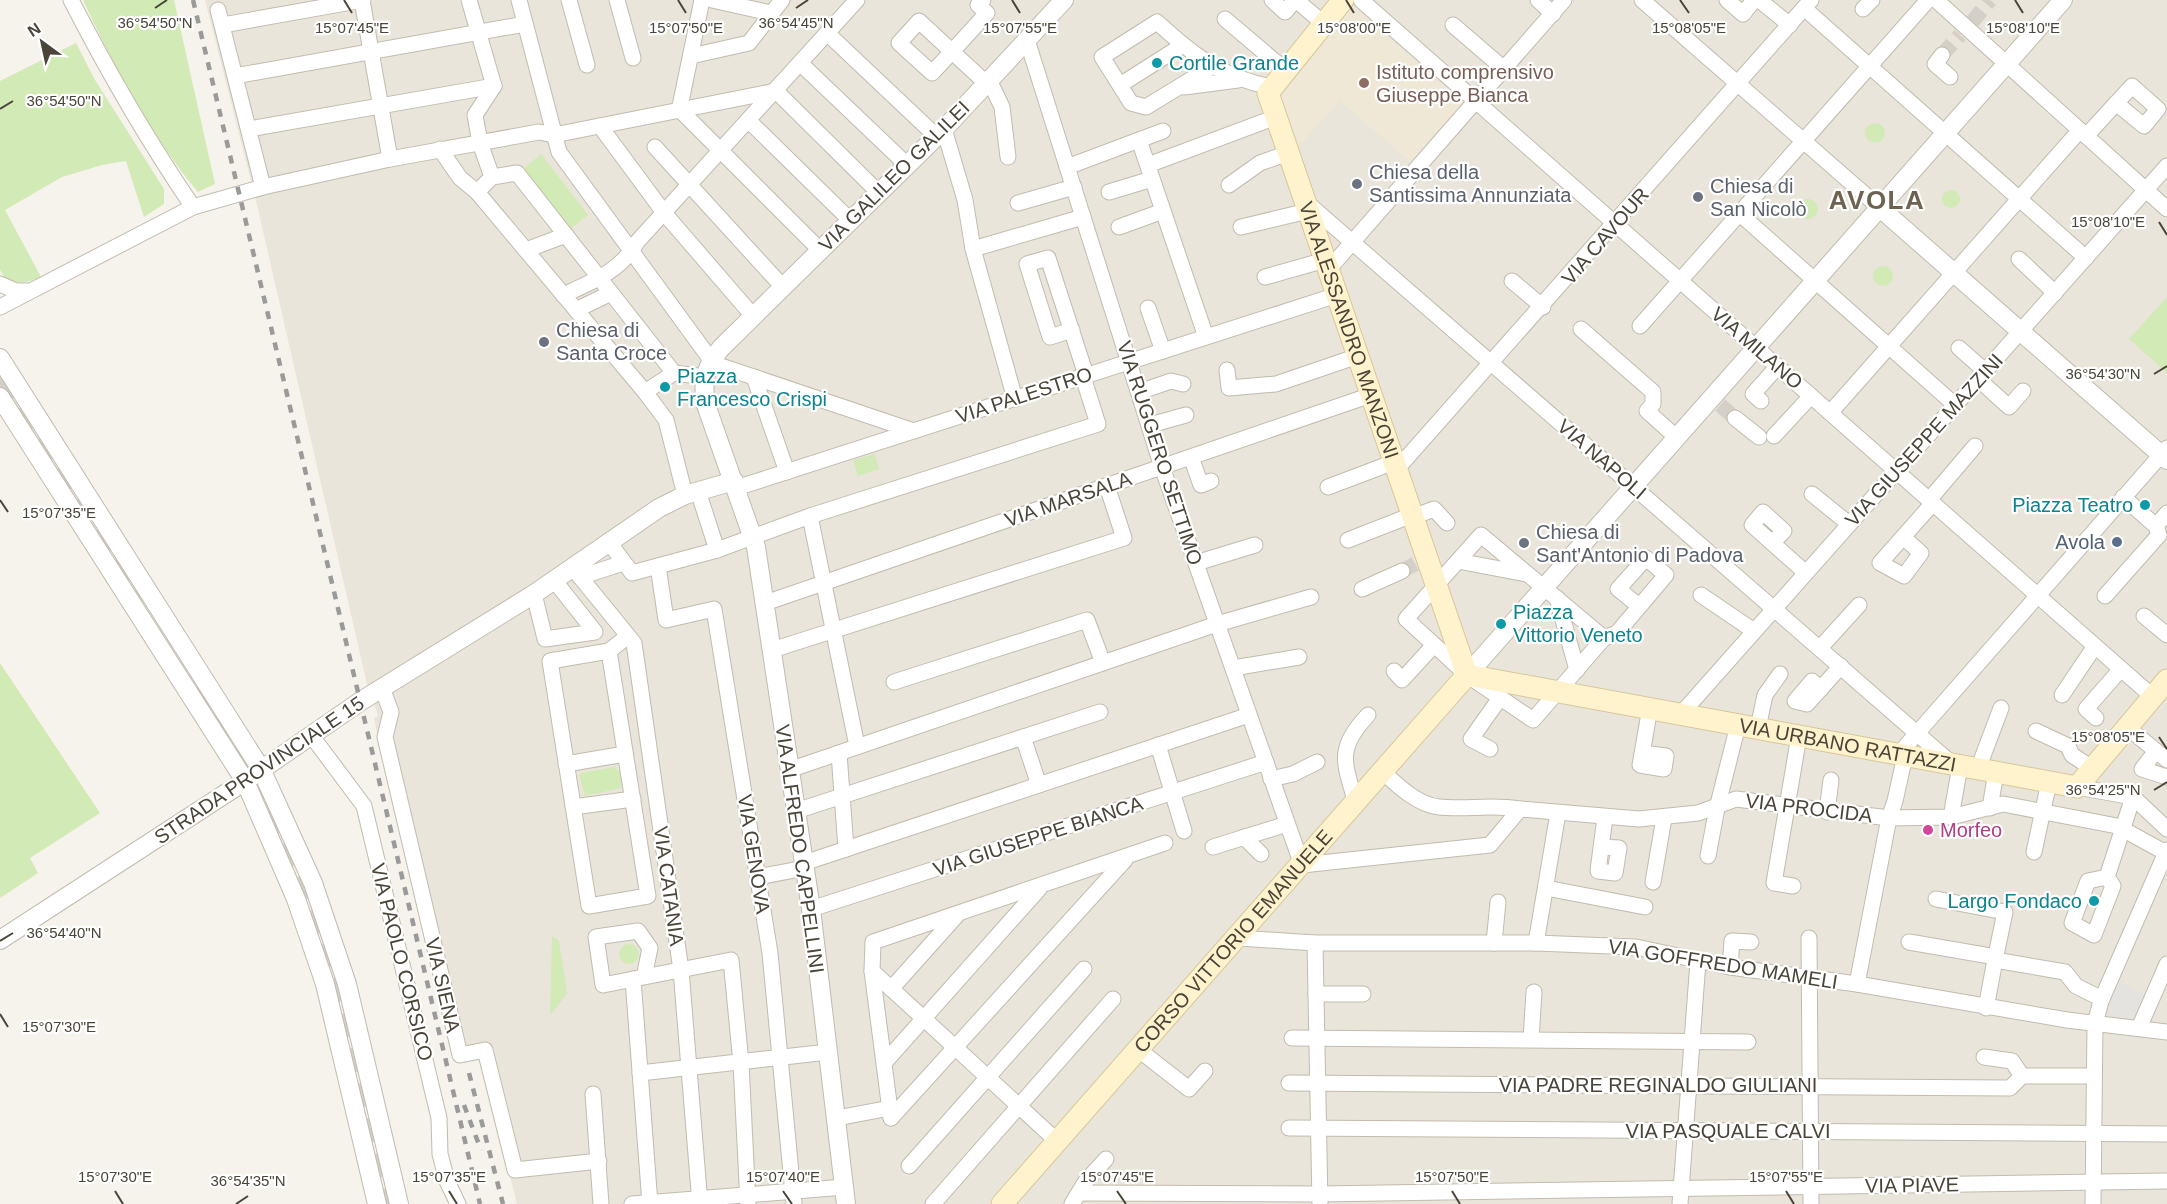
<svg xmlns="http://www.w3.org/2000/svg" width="2167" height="1204" viewBox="0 0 2167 1204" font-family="Helvetica,sans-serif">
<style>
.residential{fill:#eae5da}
.education{fill:#efe8d6}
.green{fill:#d2eab5}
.parking{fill:#e5e3e0}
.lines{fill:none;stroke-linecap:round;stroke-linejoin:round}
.minor-tunnel{stroke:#d4d0c8;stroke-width:15;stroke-dasharray:15 8;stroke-linecap:butt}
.primary-tunnel{stroke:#d4d0c8;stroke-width:24;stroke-dasharray:24 12;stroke-linecap:butt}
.minor-casing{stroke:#c2bbae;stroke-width:17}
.tertiary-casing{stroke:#c2bbae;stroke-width:20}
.secondary-casing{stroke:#d6c79b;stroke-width:23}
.minor{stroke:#fff;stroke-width:15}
.tertiary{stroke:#fff;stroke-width:18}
.secondary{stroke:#fff3cd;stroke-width:21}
.rail{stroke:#9a9a9a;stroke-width:4.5;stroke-dasharray:8 8;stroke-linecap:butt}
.ticks{fill:none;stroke:#4b4439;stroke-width:2}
.culture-dot{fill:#0f9aa8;stroke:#fff;stroke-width:2}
.education-dot{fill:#8d6e63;stroke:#fff;stroke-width:2}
.worship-dot{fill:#6b7280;stroke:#fff;stroke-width:2}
.service-dot{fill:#5c6f8a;stroke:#fff;stroke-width:2}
.hotel-dot{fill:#d1479c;stroke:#fff;stroke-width:2}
.labels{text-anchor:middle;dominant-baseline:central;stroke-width:4.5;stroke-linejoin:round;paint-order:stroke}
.culture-label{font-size:20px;fill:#0d838f;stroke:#fff;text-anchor:start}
.education-label{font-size:20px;fill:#785e54;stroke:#fff;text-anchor:start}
.worship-label{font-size:20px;fill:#5b616d;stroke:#fff;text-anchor:start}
.street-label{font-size:20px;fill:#4b4439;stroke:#fff}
.service-label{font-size:20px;fill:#4e5e75;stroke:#fff;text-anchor:end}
.hotel-label{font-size:20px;fill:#b23c85;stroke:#fff;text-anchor:start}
.district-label{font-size:26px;font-weight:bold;letter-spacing:1.5px;fill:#6e6250;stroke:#fff}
.ticks-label{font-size:15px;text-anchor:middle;fill:#4b4439;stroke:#fff;stroke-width:4.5;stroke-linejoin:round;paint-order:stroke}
</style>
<rect width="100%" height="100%" fill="#f6f3ec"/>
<polygon class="residential" points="205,0 2167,0 2167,1204 517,1204 480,1058 455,1062 382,758 374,718 378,716 367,684 257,205"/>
<polygon class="education" points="1352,6 1463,103 1410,162 1340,101 1295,150 1277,98"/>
<g class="green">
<path d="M83 0H174L215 184 198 192C150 135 114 67 83 0Z"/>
<path d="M76 43 95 80 164 189V204L144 217 126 161 102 165 62 177 5 210 41 277C27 283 21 284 6 280L0 270V81Z"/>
<circle cx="1875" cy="133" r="10"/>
<polygon points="541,154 588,215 570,229 523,169"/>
<circle cx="1951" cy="199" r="9"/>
<circle cx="1808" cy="209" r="10"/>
<circle cx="1883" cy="276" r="10"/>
<polygon points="2167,297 2167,373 2129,339"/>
<polygon points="875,454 879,469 858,476 853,460"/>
<polygon points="0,663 100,813 30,858 38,873 0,898"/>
<polygon points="614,767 621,772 621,788 585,796 579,775 582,773"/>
<polygon points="552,936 559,941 567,993 550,1016"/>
<circle cx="629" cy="954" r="10"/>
</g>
<polygon class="parking" points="2116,980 2146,996 2135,1020 2101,1015"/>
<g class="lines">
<g class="minor-tunnel">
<polyline points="1972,22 1990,0"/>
<polyline points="1942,55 1960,35"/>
<polyline points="1720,405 1735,418"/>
<polyline points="1402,571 1417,563"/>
</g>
<g class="primary-tunnel">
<polyline points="0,378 143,599"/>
<path d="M198 686C240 751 277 820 306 892 345 991 366 1100 388 1204"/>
</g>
<g class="minor-casing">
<g id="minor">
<path d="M71 0C108 72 148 141 193 207"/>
<polyline points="362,0 390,159"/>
<polyline points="469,0 494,86 475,115 480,143 492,177"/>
<polyline points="519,0 559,152 711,360 718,365 914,431"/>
<polyline points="569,0 587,65"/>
<polyline points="617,0 633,58"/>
<polyline points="712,0 771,13"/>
<path d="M983 0 978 5 987 13C969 33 951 53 932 73L899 43 919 21 986 83"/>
<polyline points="1272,0 1285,12 1295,0"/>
<polyline points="1296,0 1323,23"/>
<polyline points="1361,0 2153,697"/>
<polyline points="1538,0 1553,14"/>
<polyline points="1642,0 1879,207"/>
<polyline points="1727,0 1743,14 1754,0"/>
<polyline points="1759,0 1790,25"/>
<polyline points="1936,0 2167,209"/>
<polyline points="1804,8 2086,258"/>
<polyline points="1863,9 1872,0"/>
<polyline points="218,10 263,187"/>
<polyline points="1225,19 1285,70"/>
<polyline points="223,25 363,0"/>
<polyline points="1453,25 1504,69"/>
<polyline points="827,33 936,136"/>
<polyline points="1027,40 1162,467 1302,865 1490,845 1520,809 1639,819 1698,813 1736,799 1889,818 1951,817 2003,804 2117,826 2166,853"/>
<polyline points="1942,55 1935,64 1950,77"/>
<polyline points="691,56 749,43 782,0"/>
<polyline points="800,63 907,165"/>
<path d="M1213 66 1146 107 1131 103 1102 57 1157 22C1194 56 1221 77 1271 87"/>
<polyline points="235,76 525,24"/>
<polyline points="989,80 1002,107 1008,157"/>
<polyline points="1120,85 1183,45"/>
<polyline points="1184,87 1238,80"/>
<polyline points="679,111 702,0"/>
<polyline points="681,111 819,249"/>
<polyline points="749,121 850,220"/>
<polyline points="600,126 665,214 753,316"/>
<polyline points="249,129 494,86"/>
<polyline points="944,129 965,200 973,249 1015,399"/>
<polyline points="2086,136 2132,86 2158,109 2144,126 2116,103"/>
<polyline points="1139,140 1206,337"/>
<polyline points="655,147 782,286"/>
<polyline points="440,149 460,178 477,192 645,392 666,420 685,495"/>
<polyline points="1148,165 1276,117"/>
<polyline points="1067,167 1163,131"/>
<polyline points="1229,185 1260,163 1288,153"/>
<polyline points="477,192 492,177 517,173 674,373"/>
<polyline points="1109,192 1152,179"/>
<polyline points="1306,202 1951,763"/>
<polyline points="1018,203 1074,187"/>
<polyline points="1740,214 1955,405"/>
<polyline points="1119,227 1163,211"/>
<polyline points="1241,227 1308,211"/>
<polyline points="973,249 1083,217"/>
<polyline points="526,250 566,235"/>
<polyline points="2019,259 2055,293"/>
<polyline points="1328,270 1564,0"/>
<polyline points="1265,277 1325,260"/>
<polyline points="1512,281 1543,307"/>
<polyline points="0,284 16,291 28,291"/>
<path d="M563 295C592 282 621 271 637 242L857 0"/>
<polyline points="0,307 193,207 263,187 390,159 539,132 554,135 776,91 878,192"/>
<polyline points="1148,308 1163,351"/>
<polyline points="576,310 611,293"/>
<polyline points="1640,326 1928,0"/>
<polyline points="1581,329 1653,392 1653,404 1647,411 1676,437"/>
<polyline points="1072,330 1050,337 1027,264 1048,258 1086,375"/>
<polyline points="1959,348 1985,371"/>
<polyline points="1227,370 1229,388 1276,384 1358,356"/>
<polyline points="754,377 787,472"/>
<polyline points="1978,379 2009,407 2023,391"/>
<polyline points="645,392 674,373 705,377"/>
<polyline points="1139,392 1171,381 1183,384"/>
<polyline points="1761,401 1753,394 1778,366"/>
<polyline points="1830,413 2080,130"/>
<polyline points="1735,418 1759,437"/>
<polyline points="1150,425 1186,415"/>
<polyline points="1774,436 1811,396"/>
<polyline points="1191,457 1201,485 1211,481"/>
<polyline points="1396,470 1811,0"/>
<polyline points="1328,487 1394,462"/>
<polyline points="736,488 1337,295"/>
<polyline points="698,491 717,550"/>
<polyline points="1812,494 1849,524"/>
<polyline points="2123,497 2156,526 2167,513"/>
<polyline points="1929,500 1975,446"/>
<polyline points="810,516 857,746"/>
<polyline points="1413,517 1434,509 1447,523"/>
<polygon points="1481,535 1604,638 1533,720 1467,675 1406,619"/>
<polyline points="1903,537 1921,553 1904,576 1880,563 1933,503"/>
<polyline points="1348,540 1412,515"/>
<polyline points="608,541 632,573 717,550 810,516 1098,424 1083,377"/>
<polyline points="1772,543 1784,531 1763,512 1752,525 1806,573"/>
<polyline points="1458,561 1526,574"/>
<polyline points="1196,563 1255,545"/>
<polyline points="658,566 666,620 714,609 770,953 794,1204"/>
<polyline points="572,567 634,643 681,970 700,1204"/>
<polyline points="580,577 623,563"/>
<polyline points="1362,589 1402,571"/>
<polyline points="534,594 545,639 595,632 554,580"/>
<polyline points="1701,595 1754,631"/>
<polyline points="2105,596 2159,535 2156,526"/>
<polyline points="1557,598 1577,670"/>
<polyline points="765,603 1371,395"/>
<polyline points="2144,616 2167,635"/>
<polyline points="1604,638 1617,633 1666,575 1646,558 1618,589 1639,606"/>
<polyline points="1820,648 1859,605"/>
<polyline points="772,650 1124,538 1107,486"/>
<polyline points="609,651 648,896 589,906 550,661 609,651 628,636"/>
<polyline points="1233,668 1299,657"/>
<polyline points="1394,671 1402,680 1434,645"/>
<polyline points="894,682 1087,620 1103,663"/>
<polyline points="382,688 391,712 385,737 460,1055 485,1050 515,1170 599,1161"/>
<polyline points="1821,689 1812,681 1795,701 1807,704 1841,666"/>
<polyline points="2062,695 2095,646"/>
<polyline points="1681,714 2167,166"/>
<polyline points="2096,718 2086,709 2121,669"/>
<polyline points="2127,727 2167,760"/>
<polyline points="1758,728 1765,695 1780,674"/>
<polyline points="2036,731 2068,746 2072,755 2092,768"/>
<polyline points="311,735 364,806 439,1118 440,1154 447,1181 458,1204"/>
<polyline points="1023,737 1039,785"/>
<polyline points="1158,745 1184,831"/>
<polyline points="1490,749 1471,739 1500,698"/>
<polyline points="2156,751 2142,769 2167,777"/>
<polyline points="839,753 846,849"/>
<polyline points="1642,753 1666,756 1664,769 1640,765 1650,708"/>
<polyline points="1898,755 2167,448"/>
<polyline points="566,764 625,754"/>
<polyline points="1978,769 2001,708"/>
<polyline points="789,770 1217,624 1311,597"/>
<path d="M1383 772C1398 786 1418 805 1439 807 1467 810 1490 804 1520 809"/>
<polyline points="1271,779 1293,774 1317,762"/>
<polyline points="2077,787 2133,797 2167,829"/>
<path d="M1356 803C1344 762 1336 749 1368 715"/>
<polyline points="573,807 633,799"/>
<polyline points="1990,808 1996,772"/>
<polyline points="796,811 1100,712"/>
<polyline points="1827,812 1831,780"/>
<polyline points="1951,817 1960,766"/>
<polyline points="1244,837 1261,854"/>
<polyline points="1213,847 1287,824"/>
<polyline points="1601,847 1619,848 1615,873 1598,871 1605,817"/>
<polyline points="2034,852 2049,782"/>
<polyline points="1708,856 1717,808 1738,725"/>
<polyline points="804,863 1249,715"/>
<polyline points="758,877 805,868"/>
<polyline points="2107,877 2088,881 2072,923 2094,935 2113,886 2107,877 2133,797"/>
<polyline points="1653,882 1664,818"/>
<polyline points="1793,886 1774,883 1799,736"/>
<polyline points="1546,888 1645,907"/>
<polyline points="1936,899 2005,912 1995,960"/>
<polyline points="811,909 1266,762"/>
<polyline points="1239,938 1315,943 1536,943 1636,947 1730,967 1857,984 2067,1020 2167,1032"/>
<polyline points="1809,938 1811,1204"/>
<polyline points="1909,942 1996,957"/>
<polyline points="1315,943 1320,1204"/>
<polyline points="1494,943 1498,902"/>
<polyline points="1536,943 1558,813"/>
<polyline points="1730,967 1732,941 1751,942"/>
<polyline points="872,971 1058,1142"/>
<polyline points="644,977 650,948 638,931 596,937 603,985 731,960 741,1063 748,1204"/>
<polyline points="633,979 650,1204"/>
<polyline points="1857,984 1889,818 1895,801 1905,756"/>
<polyline points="891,989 958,914"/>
<polyline points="1316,994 1363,994"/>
<polyline points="1986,1008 1995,960 2065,972 2076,986 2102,999"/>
<polyline points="2139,1028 2167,964"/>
<polyline points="1292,1038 1748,1042"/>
<polyline points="1531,1039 1534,992"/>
<polyline points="1139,1050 1189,1089 1205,1071"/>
<polyline points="1984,1057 2012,1061 2022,1076"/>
<polyline points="885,1062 1039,889"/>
<polyline points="640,1073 828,1052"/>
<polyline points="2022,1076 2094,1076"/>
<polyline points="1289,1083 2010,1088 2022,1076"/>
<polyline points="593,1094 601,1204"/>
<polyline points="837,1118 890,1108"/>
<polyline points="891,1118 872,971 873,942 1165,843"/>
<polyline points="891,1118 1125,860"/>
<polyline points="1289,1128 2167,1134"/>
<polyline points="909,1166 1084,969"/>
<polyline points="1081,1193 1319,1194 2167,1181"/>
<polyline points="632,1204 845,1187"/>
<polyline points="933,1204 1113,999"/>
<polyline points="1072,1204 1086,1181 1106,1159"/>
<polyline points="1680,1204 1698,961"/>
<polyline points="2093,1204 2095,1024 2101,1001 2167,850"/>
</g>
</g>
<g class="tertiary-casing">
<g id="tertiary">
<polyline points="1879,207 2167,460"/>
<polyline points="0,358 261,769 313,883 347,984 399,1204"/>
<polyline points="0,397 245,781 296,899 325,984 377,1204"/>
<polyline points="1467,675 2063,0"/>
<polyline points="0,940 245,781 361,701 534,594 659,508 685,495 734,481"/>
<path d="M846 1204 811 909 756 547 706 405C702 381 705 367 721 348L944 129 1064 0"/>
</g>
</g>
<g class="secondary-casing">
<g id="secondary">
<path id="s1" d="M1343 0 1268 93 1467 675"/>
<path id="s2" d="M1467 675 2077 787 2167 680"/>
<path id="s3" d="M1002 1204 1467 675"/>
</g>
</g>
<use href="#minor" class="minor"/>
<use href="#tertiary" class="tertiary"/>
<use href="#secondary" class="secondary"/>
<g class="rail">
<polyline points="193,0 480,1204"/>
<polyline points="469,1073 503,1204"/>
<polyline points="464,1105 481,1150"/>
</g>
</g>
<path class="ticks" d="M344 0 352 13M678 0 686 13M1012 0 1020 13M1346 0 1354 13M1680 0 1689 13M2015 0 2023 13M155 8 167 0M796 8 808 0M0 109 13 101M2159 222 2167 235M2154 374 2167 366M0 500 8 512M2159 737 2167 749M2154 790 2167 782M0 941 13 933M0 1014 8 1027M115 1191 123 1204M449 1191 457 1204M783 1191 792 1204M1117 1191 1126 1204M1452 1191 1460 1204M1786 1191 1794 1204M236 1204 248 1196"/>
<g class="culture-dot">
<circle cx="1157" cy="63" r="6"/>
<circle cx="665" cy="387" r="6"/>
<circle cx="2145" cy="505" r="6"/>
<circle cx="1501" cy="624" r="6"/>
<circle cx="2094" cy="901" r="6"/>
</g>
<circle class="education-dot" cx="1364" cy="83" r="6"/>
<g class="worship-dot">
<circle cx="1357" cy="184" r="6"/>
<circle cx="1698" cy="197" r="6"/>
<circle cx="544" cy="342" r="6"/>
<circle cx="1524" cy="543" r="6"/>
</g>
<circle class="service-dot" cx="2117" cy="542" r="6"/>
<circle class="hotel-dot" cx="1928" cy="830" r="6"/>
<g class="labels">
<g class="culture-label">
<text x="1169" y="63">Cortile Grande</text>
<text x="677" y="376">Piazza<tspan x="677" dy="23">Francesco Crispi</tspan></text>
<text x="2133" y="505" text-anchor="end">Piazza Teatro</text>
<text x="1513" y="612">Piazza<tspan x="1513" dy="23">Vittorio Veneto</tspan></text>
<text x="2082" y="901" text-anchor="end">Largo Fondaco</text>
</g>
<g class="education-label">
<text x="1376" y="72">Istituto comprensivo<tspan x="1376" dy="23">Giuseppe Bianca</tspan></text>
</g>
<g class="worship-label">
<text x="1369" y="172">Chiesa della<tspan x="1369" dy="23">Santissima Annunziata</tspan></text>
<text x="1710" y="186">Chiesa di<tspan x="1710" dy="23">San Nicolò</tspan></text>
<text x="556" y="330">Chiesa di<tspan x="556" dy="23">Santa Croce</tspan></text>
<text x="1536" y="532">Chiesa di<tspan x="1536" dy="23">Sant'Antonio di Padova</tspan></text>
</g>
<g class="street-label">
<text transform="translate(894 176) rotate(-45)">VIA GALILEO GALILEI</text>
<text transform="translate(1605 236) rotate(-49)">VIA CAVOUR</text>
<text stroke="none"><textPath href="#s1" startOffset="370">VIA ALESSANDRO MANZONI</textPath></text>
<text transform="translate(1757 348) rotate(41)">VIA MILANO</text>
<text transform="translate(1024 395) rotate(-18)">VIA PALESTRO</text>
<text transform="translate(1924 440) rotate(-48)">VIA GIUSEPPE MAZZINI</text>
<text transform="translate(1160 453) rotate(72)">VIA RUGGERO SETTIMO</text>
<text transform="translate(1602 459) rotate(41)">VIA NAPOLI</text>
<text transform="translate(1068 499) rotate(-19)">VIA MARSALA</text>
<text stroke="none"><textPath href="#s2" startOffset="387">VIA URBANO RATTAZZI</textPath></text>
<text transform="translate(259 770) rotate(-34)">STRADA PROVINCIALE 15</text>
<text transform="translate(1809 808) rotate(7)">VIA PROCIDA</text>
<text transform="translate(1038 836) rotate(-18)">VIA GIUSEPPE BIANCA</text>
<text transform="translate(800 849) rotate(82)">VIA ALFREDO CAPPELLINI</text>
<text transform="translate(754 854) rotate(81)">VIA GENOVA</text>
<text transform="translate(669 886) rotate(82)">VIA CATANIA</text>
<text stroke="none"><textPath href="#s3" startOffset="350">CORSO VITTORIO EMANUELE</textPath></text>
<text transform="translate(402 962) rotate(76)">VIA PAOLO CORSICO</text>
<text transform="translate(1723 964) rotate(9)">VIA GOFFREDO MAMELI</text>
<text transform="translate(443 985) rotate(77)">VIA SIENA</text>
<text x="1658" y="1085">VIA PADRE REGINALDO GIULIANI</text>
<text x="1728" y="1131">VIA PASQUALE CALVI</text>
<text transform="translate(1912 1185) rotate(-1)">VIA PIAVE</text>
</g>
<g class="service-label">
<text x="2105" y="542">Avola</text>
</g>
<g class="hotel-label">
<text x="1940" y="830">Morfeo</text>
</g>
<g class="district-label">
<text x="1877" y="200">AVOLA</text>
</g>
</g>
<g class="ticks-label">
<text x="155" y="28">36°54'50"N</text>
<text x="796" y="28">36°54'45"N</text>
<text x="2023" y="33">15°08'10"E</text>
<text x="352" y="33">15°07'45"E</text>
<text x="686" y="33">15°07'50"E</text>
<text x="1020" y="33">15°07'55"E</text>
<text x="1354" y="33">15°08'00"E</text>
<text x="1689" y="33">15°08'05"E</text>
<text x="64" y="106">36°54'50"N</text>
<text x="2108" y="227">15°08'10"E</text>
<text x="2103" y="379">36°54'30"N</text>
<text x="59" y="518">15°07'35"E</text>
<text x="2108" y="742">15°08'05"E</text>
<text x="2103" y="795">36°54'25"N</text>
<text x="64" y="938">36°54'40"N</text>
<text x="59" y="1032">15°07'30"E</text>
<text x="115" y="1182">15°07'30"E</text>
<text x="449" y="1182">15°07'35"E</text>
<text x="783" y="1182">15°07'40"E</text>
<text x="1117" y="1182">15°07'45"E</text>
<text x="1452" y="1182">15°07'50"E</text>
<text x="1786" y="1182">15°07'55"E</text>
<text x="248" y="1186">36°54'35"N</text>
</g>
<g transform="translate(42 42) rotate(327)" stroke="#ffffff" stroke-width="4.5" paint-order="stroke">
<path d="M0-4.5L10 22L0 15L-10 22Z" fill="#4b4439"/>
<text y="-9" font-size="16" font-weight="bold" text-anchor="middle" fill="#4b4439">N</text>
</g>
</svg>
